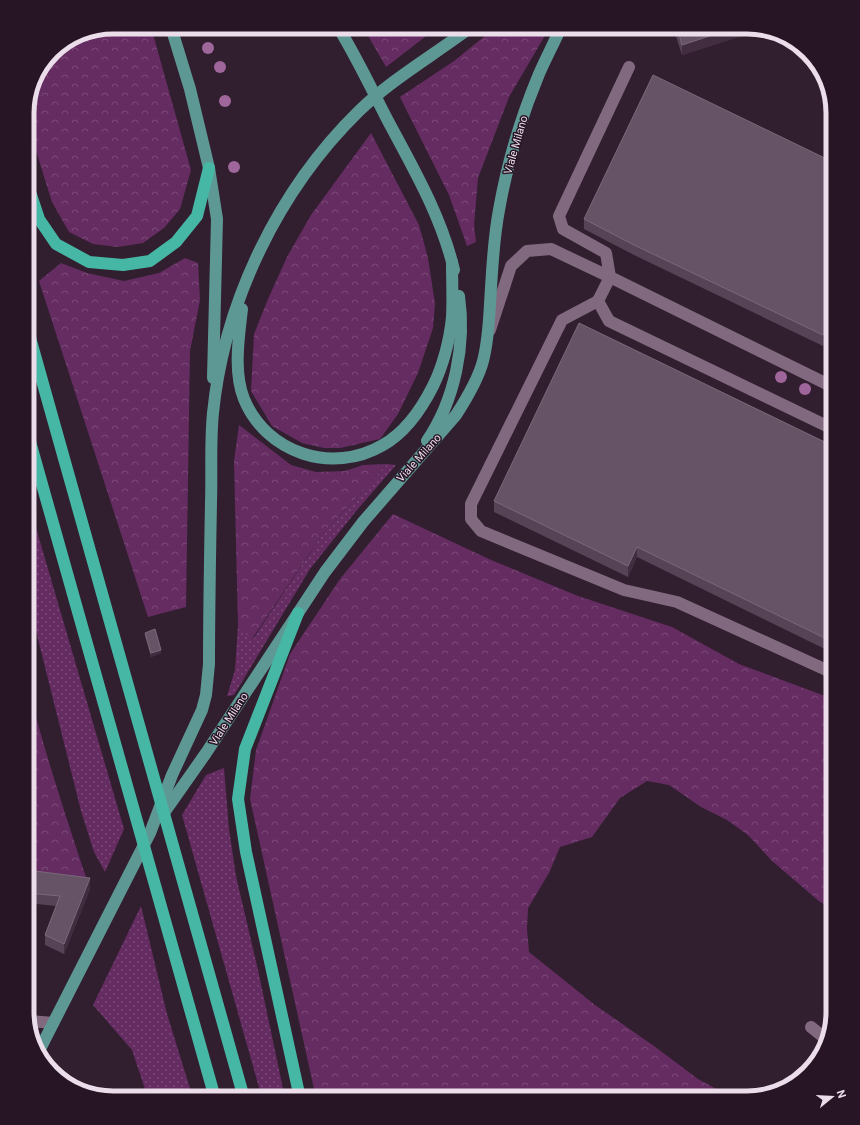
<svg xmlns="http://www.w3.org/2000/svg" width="860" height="1125" viewBox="0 0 860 1125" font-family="Roboto,sans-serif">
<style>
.grass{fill:url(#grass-dots)}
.forest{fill:url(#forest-crowns)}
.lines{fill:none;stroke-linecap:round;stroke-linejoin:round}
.minor{stroke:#816a7f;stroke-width:12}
.major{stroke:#5e9895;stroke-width:12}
.highway{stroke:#46b7a4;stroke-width:12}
.tree{fill:#9e669a}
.wall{fill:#564355}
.shaded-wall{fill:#412d3f}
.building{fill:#665365;stroke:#7b697a}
.labels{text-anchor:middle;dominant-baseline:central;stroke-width:3;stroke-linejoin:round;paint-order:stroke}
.street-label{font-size:11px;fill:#ebdeea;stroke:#271425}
.rim{fill:none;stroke:#ebdeea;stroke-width:5}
</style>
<defs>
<pattern id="grass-dots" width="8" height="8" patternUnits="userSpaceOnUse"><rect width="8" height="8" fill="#652c62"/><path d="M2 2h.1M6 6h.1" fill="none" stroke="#7b4a79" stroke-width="1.8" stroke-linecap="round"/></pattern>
<pattern id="forest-crowns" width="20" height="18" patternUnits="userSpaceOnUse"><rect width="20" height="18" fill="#652c62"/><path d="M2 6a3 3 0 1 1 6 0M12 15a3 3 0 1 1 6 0" fill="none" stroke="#7b4a79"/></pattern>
</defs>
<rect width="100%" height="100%" fill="#311e2f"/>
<g class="grass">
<polygon points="387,464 396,465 357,510 310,569 234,695 227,696 235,670 238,626 253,639 321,536"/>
<polygon points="27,497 124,829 105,872 94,852 81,811 27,595"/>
<polygon points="224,768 229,829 236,876 258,970 285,1098 262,1098 182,815 206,775"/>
<polygon points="141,906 167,1014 193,1098 148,1098 132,1050 93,1005"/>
</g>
<g class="forest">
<polygon points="113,27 151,27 191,170 180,209 164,228 143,243 118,247 93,244 69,232 52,202 27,122 27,107 36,75 56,49 80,33"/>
<polygon points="363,27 438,27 386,67"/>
<polygon points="496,27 550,27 509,97 478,178 474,225 476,242 467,246 449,195 400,97 454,61"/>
<polygon points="371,133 419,225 428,258 435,304 433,328 418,373 398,414 380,439 340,448 324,448 302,443 272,426 251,391 254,334 268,299 287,257 311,215"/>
<polygon points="185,258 198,263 200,300 190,351 186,607 148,617 39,281 61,263 87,273 124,281 159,273"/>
<polygon points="239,425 291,465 316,472 345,471 363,465 387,464 321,536 252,639 238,626 234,461"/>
<polygon points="393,514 491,560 578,596 672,627 739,664 833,699 833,908 820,902 772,861 748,835 727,820 701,807 669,785 647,781 620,798 592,837 560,847 549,873 528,908 527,929 529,952 595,1005 654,1046 698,1079 733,1098 316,1098 250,799 256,750 290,654 340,579"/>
<path d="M27 684C45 753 67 821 90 889L27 881Z"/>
</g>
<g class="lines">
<g class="minor">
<polyline points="629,67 559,216 563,229 606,253 610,277 598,301 609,321 833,429"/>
<polyline points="598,301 562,320 471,504 471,519 481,531 624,590 677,602 833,673"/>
<polyline points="490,330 511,266 527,251 551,249 610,277 833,387"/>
<polyline points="30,1021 53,1023"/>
<polyline points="811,1027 826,1039"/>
</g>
<g class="major">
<polyline points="171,27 190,89 209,168 217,219 213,378"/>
<path d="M338 27C356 56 371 88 387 119 413 168 441 215 454 270"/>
<path d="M242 309C239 336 233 372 244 399 266 453 332 475 383 445 406 432 421 410 433 386 443 366 450 339 452 317 453 299 452 280 452 262"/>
<path d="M427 441C455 400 466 344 459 296"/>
<path d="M161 817 206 753 325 572 363 522 456 415C467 398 478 380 483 361 488 342 489 323 490 304 492 273 493 241 499 210 507 164 521 117 539 74 546 58 554 43 561 27"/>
<path d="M39 1051 150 833 172 775 202 710 206 695 209 664C209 610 210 556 211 502 212 473 210 442 213 413 224 302 279 189 359 111 392 79 434 55 471 27"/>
</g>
<g class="highway">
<polyline points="27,183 39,219 56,244 89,262 123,265 150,261 176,242 197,216 209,168"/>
<polyline points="27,327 244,1098"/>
<polyline points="27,431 215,1098"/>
<polyline points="298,613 245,749 238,799 246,852 300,1098"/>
</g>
</g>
<g class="tree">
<circle cx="208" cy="48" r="6"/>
<circle cx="220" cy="67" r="6"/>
<circle cx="225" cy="101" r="6"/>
<circle cx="234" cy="167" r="6"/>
<circle cx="781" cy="377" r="6"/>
<circle cx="805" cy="389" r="6"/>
</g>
<g class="wall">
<polygon points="673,27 752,27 757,31 682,55"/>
<polygon points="833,162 823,346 634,255 584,229 584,219"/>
<polygon points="833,446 833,653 637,557 628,577 494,512 494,501"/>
<polygon points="145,633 161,653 151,657 145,636"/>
<polygon points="27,870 90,889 64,954 45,945 45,935 56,906 27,903"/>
</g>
<g class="shaded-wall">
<polygon points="737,27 752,27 758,29 757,31 682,55 682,45"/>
<polygon points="833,314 833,325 823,346 823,335"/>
<polygon points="637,547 637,557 628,577 628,566"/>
<polygon points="161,650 161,653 151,657 151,653"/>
<polygon points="90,878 90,889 64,954 64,944"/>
<polygon points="33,953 33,964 27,987 27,976"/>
</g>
<g class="building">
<polygon points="677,27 737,27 682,45"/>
<polygon points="653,75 833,162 833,314 823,335 634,245 584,219"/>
<polygon points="579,323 833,446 833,642 637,547 628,566 494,501"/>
<polygon points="155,629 161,650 151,653 145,633"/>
<polygon points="27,870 90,878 64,944 45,935 60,896 27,893"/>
<polygon points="27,952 33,953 27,976"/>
</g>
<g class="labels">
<g class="street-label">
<text transform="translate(516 145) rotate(-74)">Viale Milano</text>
<text transform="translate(419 458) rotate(-48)">Viale Milano</text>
<text transform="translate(229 719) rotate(-57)">Viale Milano</text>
</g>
</g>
<path d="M0 0H860V1125H0ZM113 34H747A79 79 0 0 1 826 113V1012A79 79 0 0 1 747 1091H113A79 79 0 0 1 34 1012V113A79 79 0 0 1 113 34Z" fill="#271425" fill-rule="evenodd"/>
<path class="rim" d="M113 34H747A79 79 0 0 1 826 113V1012A79 79 0 0 1 747 1091H113A79 79 0 0 1 34 1012V113A79 79 0 0 1 113 34Z"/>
<g transform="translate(832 1097) rotate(72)" stroke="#271425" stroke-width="3" paint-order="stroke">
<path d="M0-3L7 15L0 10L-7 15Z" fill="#ebdeea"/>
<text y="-6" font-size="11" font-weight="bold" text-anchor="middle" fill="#ebdeea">N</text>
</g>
</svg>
